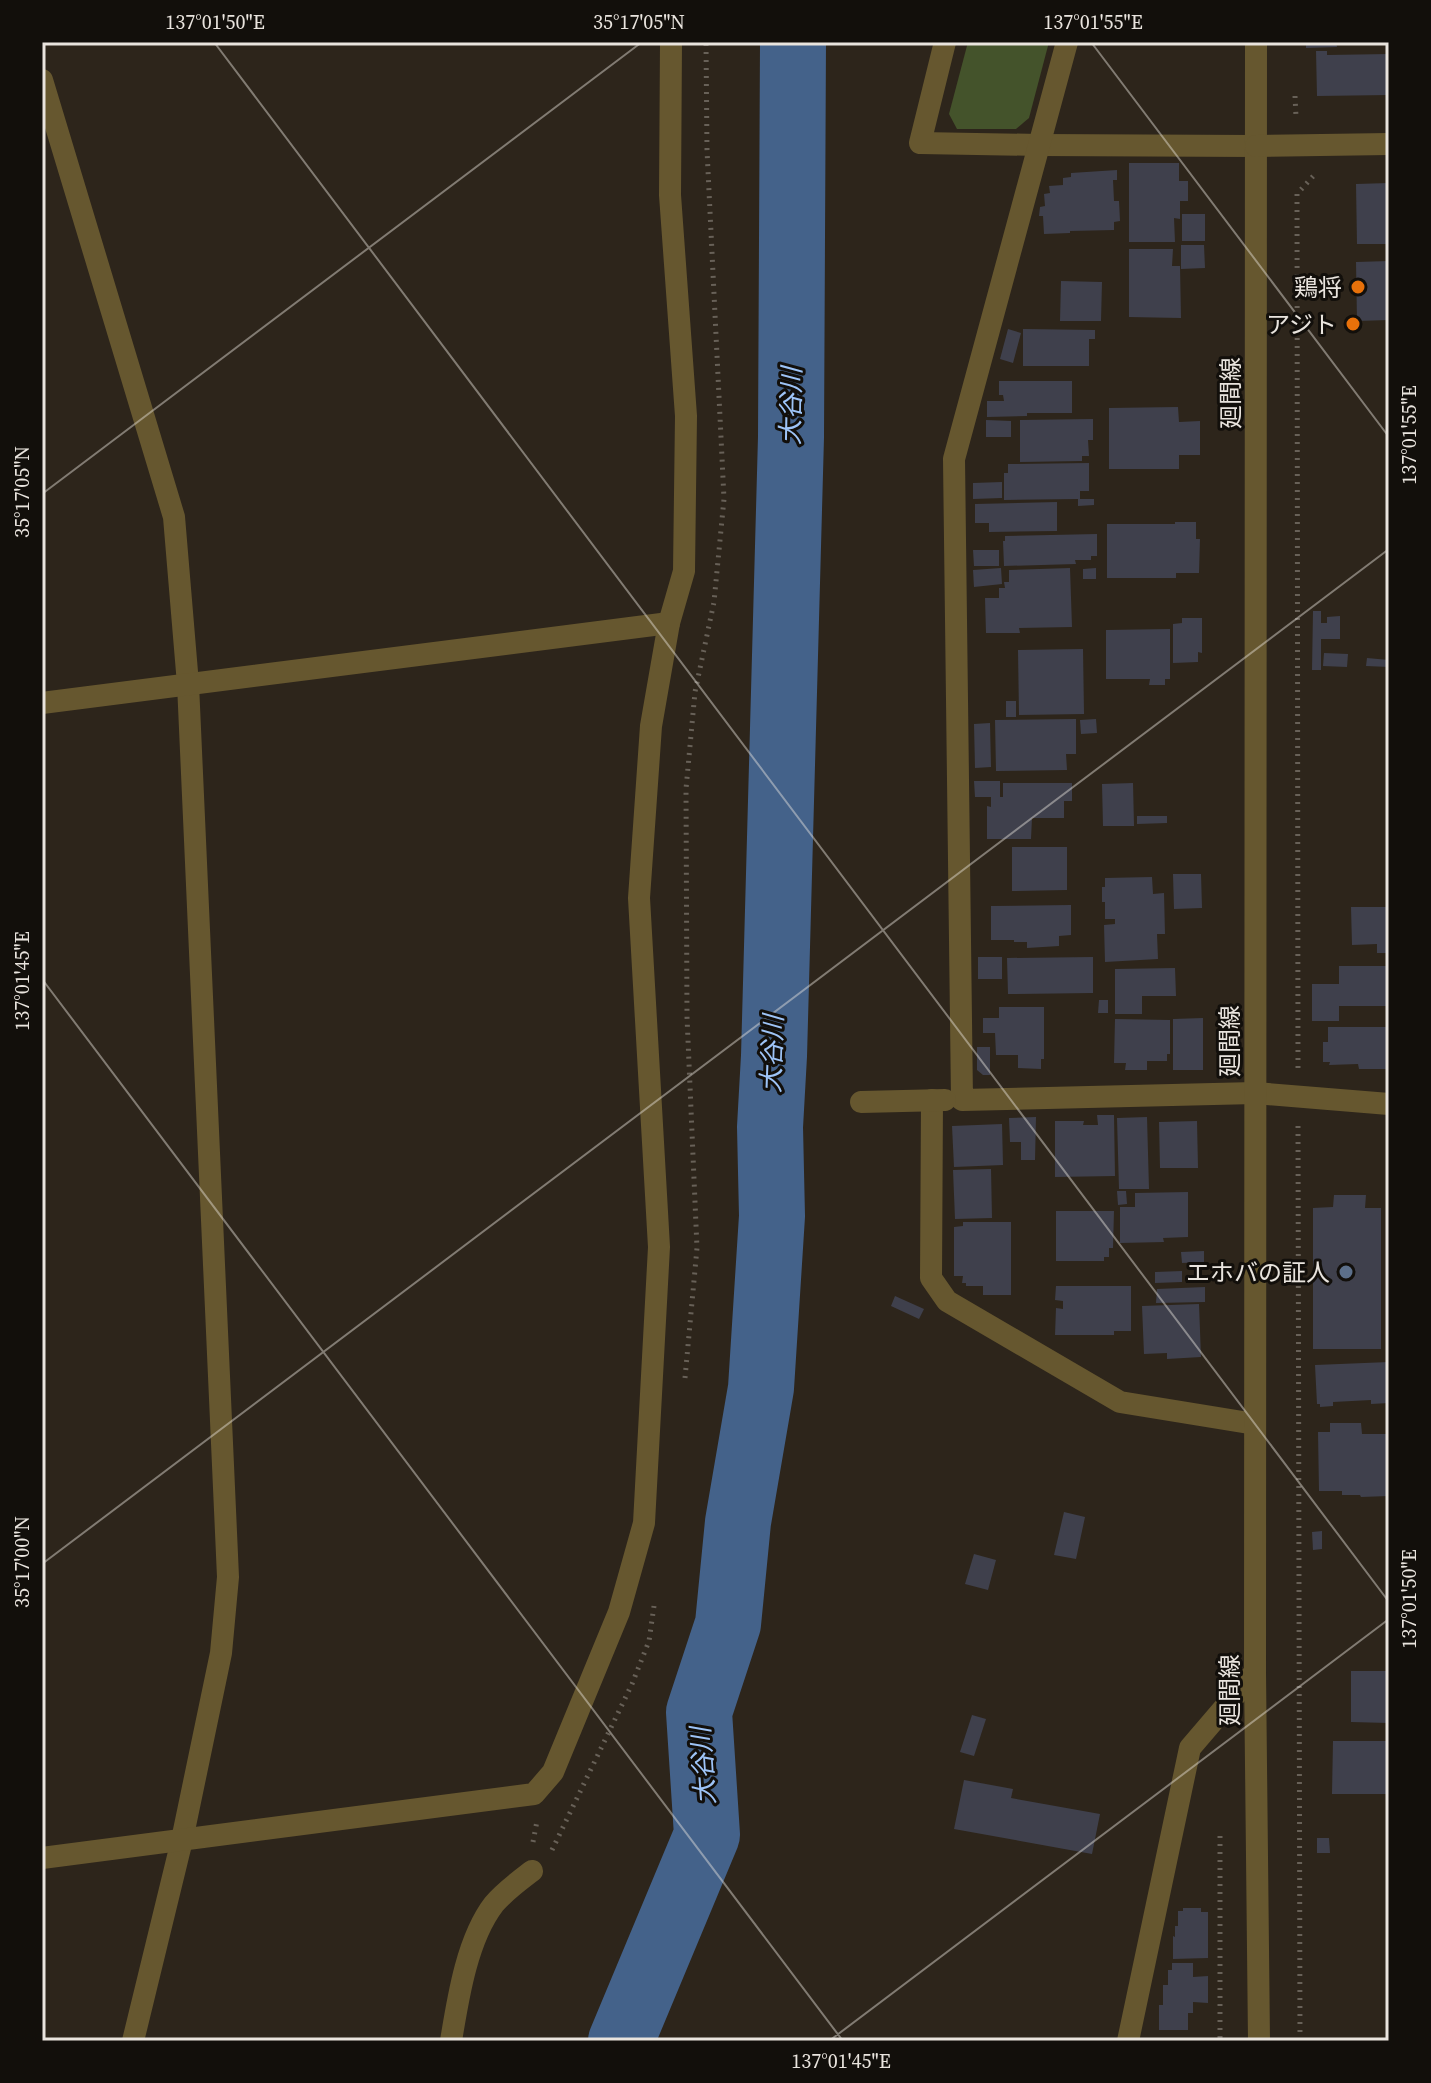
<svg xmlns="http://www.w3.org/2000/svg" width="1431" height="2083" viewBox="0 0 1431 2083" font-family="'Source Serif 4','Noto Sans JP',serif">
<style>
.green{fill:#44532b}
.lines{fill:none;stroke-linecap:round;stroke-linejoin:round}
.river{stroke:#44628a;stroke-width:66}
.building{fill:#3f404c}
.path{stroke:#686158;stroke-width:5;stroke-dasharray:2 6;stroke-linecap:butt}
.minor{stroke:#66572f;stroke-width:22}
.tertiary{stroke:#66572f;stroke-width:22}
.ticks{fill:none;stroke:#e9e4de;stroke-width:2;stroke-opacity:0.45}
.food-dot{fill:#e8710a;stroke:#120f0b;stroke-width:3}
.service-dot{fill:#5c6f8a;stroke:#120f0b;stroke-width:3}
.labels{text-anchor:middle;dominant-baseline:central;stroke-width:6;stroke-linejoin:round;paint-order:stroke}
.poi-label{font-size:24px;fill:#e9e4de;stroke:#120f0b;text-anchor:end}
.street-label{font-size:24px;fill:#e9e4de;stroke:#120f0b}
.water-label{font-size:26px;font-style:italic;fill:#9ec4f7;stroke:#120f0b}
.neatline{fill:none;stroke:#e9e4de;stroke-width:3}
.ticks-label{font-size:20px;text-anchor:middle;fill:#e9e4de}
</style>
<rect width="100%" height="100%" fill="#2d251b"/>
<polygon class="green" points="968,42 1049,42 1029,118 1016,129 957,129 949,114"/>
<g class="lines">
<polyline class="river" points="621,2041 707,1835 699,1712 728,1624 738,1522 761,1388 772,1216 770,1127 774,1056 791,437 793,42"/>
</g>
<g class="building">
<polygon points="1306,42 1336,42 1337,47 1306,48"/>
<polygon points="1316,51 1327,51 1327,55 1389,54 1389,95 1317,96"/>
<polygon points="1129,163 1179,163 1179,181 1188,181 1188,201 1180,201 1180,219 1174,218 1175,242 1129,242"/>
<polygon points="1117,170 1117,180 1113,180 1114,201 1119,201 1120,221 1114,222 1114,230 1070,231 1070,233 1044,234 1043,216 1039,216 1040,207 1045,206 1044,194 1050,193 1049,186 1063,185 1063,178 1071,177 1071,173"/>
<polygon points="1389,183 1389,244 1357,244 1356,184"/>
<rect x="1182" y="214" width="23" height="27"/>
<polygon points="1181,245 1204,245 1205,268 1181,269"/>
<polygon points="1129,249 1173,249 1172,266 1180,266 1181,318 1129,317"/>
<polygon points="1389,261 1389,320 1357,321 1356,262"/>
<polygon points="1061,281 1102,282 1101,321 1060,321"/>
<polygon points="1008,329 1021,333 1013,363 1000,359"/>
<polygon points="1023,329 1095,330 1095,339 1089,339 1089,366 1023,366"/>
<polygon points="999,381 1072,381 1072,413 1027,413 1027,416 987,417 987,401 1004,401 1003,395 999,395"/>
<polygon points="1178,407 1179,422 1200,421 1200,455 1179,455 1179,469 1109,469 1109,408"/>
<polygon points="1093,419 1093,440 1088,440 1089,456 1082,456 1082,461 1020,462 1020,420"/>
<polygon points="986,420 1011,421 1011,437 986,437"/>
<polygon points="1089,463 1089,491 1080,491 1080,499 1094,499 1094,505 1078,506 1078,499 1004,500 1004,473 1008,473 1008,464"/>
<polygon points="1002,482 1002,498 973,499 973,483"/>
<polygon points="1057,502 1057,531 989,532 989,523 975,523 975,504"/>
<polygon points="1175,522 1196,522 1196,539 1200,539 1199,573 1176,573 1176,578 1107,578 1107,524 1175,524"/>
<polygon points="1097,534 1097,556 1091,556 1091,560 1075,560 1076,564 1004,566 1003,541 1005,541 1005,536"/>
<polygon points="973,550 999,550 999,566 974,566"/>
<polygon points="1001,568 1002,584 974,587 973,570"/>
<polygon points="1070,568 1072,627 1019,628 1020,633 986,633 985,598 999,598 999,588 1005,588 1004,582 1009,582 1009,570"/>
<polygon points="1096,568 1096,579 1083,579 1083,569"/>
<polygon points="1313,611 1321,611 1321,623 1327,623 1327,617 1340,616 1340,639 1321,639 1321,670 1312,670"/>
<polygon points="1182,618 1202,618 1202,653 1198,652 1198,662 1173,663 1173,624 1182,623"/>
<polygon points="1170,629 1170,679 1165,679 1165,685 1149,685 1150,679 1106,679 1106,630"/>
<polygon points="1083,649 1084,714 1019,715 1018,650"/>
<polygon points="1324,653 1348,654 1347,667 1323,666"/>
<polygon points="1367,658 1389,660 1389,667 1366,666"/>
<rect x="1006" y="701" width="10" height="16"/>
<polygon points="1076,719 1076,754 1066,754 1067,770 996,771 995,720"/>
<polygon points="1096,719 1097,733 1081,734 1080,720"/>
<polygon points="990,723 991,767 975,768 974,724"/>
<polygon points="974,781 1000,781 1000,797 1003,797 1003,783 1072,783 1072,801 1064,801 1064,818 1032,818 1031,839 987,839 987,806 991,807 991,797 975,797"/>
<polygon points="1133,783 1134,826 1103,826 1102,784"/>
<polygon points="1137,816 1167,816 1167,823 1137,824"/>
<polygon points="1012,847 1067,847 1067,890 1012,891"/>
<polygon points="1173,874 1201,874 1202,908 1174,909"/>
<polygon points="1152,877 1153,894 1164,893 1165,934 1157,934 1158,959 1105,962 1104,925 1115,924 1115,919 1105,919 1105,902 1102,902 1102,887 1105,887 1105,878"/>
<polygon points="1071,905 1071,935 1059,936 1059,946 1027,948 1027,942 1014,942 1014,940 991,940 991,906"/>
<polygon points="1351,907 1389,907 1389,953 1377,953 1377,944 1352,945"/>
<rect x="978" y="957" width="24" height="22"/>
<polygon points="1093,957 1093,993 1008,994 1007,958"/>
<polygon points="1339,966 1389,966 1389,1006 1339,1006 1339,1021 1312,1021 1312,984 1339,984"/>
<polygon points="1175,968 1176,996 1142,996 1142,1014 1115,1014 1115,969"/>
<polygon points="1099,1000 1108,1000 1108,1013 1098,1013"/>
<polygon points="999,1007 1044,1007 1044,1059 1041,1059 1041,1069 1018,1068 1018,1055 996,1055 995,1033 983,1033 983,1018 999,1018"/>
<polygon points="1203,1018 1203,1070 1173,1070 1173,1019"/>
<polygon points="1115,1019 1170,1020 1170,1054 1167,1054 1167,1061 1147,1061 1147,1070 1125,1070 1126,1063 1114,1063"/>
<polygon points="1328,1027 1389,1027 1389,1069 1359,1069 1358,1064 1329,1065 1330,1062 1323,1062 1323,1042 1328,1042"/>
<polygon points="977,1047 990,1047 990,1075 983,1075 977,1070"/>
<polygon points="1097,1115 1114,1115 1115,1176 1055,1177 1055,1121 1084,1121 1083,1125 1098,1125"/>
<polygon points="1036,1117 1035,1160 1021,1160 1021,1142 1010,1142 1009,1118"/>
<polygon points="1147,1117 1149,1189 1119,1189 1117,1118"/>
<polygon points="1197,1121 1198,1168 1160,1168 1159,1122"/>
<polygon points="1002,1124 1003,1165 954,1167 952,1126"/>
<polygon points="991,1169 992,1218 955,1219 953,1170"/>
<polygon points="1117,1191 1126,1191 1127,1204 1118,1205"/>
<polygon points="1188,1192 1188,1237 1163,1238 1164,1242 1120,1243 1120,1207 1135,1207 1135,1193"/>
<polygon points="1334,1195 1366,1195 1365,1208 1381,1208 1381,1349 1313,1349 1313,1208 1333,1207"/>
<polygon points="1056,1211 1114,1211 1113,1248 1109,1248 1109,1257 1104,1257 1104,1261 1056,1261"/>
<polygon points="963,1222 1011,1222 1011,1295 983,1295 983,1286 966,1286 966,1283 962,1283 963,1276 954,1276 954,1227 963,1226"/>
<polygon points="1204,1251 1204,1262 1182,1263 1181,1252"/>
<polygon points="1182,1271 1182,1282 1155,1283 1155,1272"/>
<polygon points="1056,1286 1131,1286 1131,1331 1114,1331 1114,1335 1055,1335 1056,1308 1063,1309 1063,1301 1055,1300"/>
<polygon points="1205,1287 1205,1302 1156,1303 1157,1289"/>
<polygon points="895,1296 924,1309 919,1319 891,1306"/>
<polygon points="1199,1304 1201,1357 1167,1359 1167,1353 1144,1354 1142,1306"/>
<polygon points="1389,1362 1389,1403 1371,1404 1371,1400 1333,1402 1333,1406 1320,1407 1320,1404 1317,1404 1315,1365"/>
<polygon points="1330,1423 1361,1423 1362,1434 1389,1434 1389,1496 1361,1497 1360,1495 1342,1495 1342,1491 1319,1491 1318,1432 1330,1432"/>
<polygon points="1064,1512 1085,1517 1076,1559 1054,1555"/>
<polygon points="1322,1531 1322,1549 1313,1550 1312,1532"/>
<polygon points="974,1554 996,1560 988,1590 965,1584"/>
<polygon points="1351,1671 1389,1671 1389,1723 1351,1722"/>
<polygon points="972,1715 986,1719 974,1756 960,1752"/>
<polygon points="1333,1741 1389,1741 1389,1794 1332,1794"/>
<polygon points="964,1780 1013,1789 1011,1798 1100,1814 1092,1854 954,1829"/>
<polygon points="1317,1838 1329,1838 1330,1853 1317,1853"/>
<polygon points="1183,1908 1201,1908 1201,1912 1208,1912 1208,1958 1173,1959 1173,1936 1175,1937 1175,1926 1178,1926 1178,1911 1183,1911"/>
<polygon points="1172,1963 1193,1963 1193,1977 1208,1976 1208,2003 1193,2002 1193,2013 1188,2013 1188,2030 1159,2030 1159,2005 1163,2005 1163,1985 1168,1985 1168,1970 1172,1970"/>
</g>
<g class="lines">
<g class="path">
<polyline points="1295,96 1296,117"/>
<polyline points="1298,1068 1297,194 1316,173"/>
<polyline points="1298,1126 1300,2041"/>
<polyline points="685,1378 697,1248 687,1017 686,789 695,692 714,602 724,499 707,150 706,42"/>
<polyline points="1220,1836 1220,2041"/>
<polyline points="533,1842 537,1821"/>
<polyline points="552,1850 632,1684 649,1641 654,1606"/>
</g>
<g class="minor">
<polyline points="945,42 920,143 1039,145 1256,146"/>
<polyline points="1067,42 954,459 962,1100 1255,1093 1389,1104"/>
<polyline points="42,80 174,517 188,684 228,1577 221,1653 182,1840 133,2041"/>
<polyline points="42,703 669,623"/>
<polyline points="932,1100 931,1278 947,1301 1120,1402 1255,1424"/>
<polyline points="861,1102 945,1100"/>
<polyline points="42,1858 534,1794 553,1772 619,1612 644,1523 659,1247 639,898 651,726 669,623 684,571 686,416 670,195 671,42"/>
<path d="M451 2041C458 1998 467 1939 494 1904 505 1891 519 1881 532 1871"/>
<polyline points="1128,2041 1190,1748 1255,1672"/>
</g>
<g class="tertiary">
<polyline points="1256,42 1255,1672 1259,2041"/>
<polyline points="1256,146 1389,144"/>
</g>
</g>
<path class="ticks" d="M214 42 1389 1602M1091 42 1389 437M42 494 642 42M42 979 843 2041M42 1564 1389 549M829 2041 1389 1619"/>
<g class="food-dot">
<circle cx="1358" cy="287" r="8"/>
<circle cx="1353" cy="324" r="8"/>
</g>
<circle class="service-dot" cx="1346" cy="1272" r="8"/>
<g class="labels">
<g class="poi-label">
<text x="1342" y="287">鶏将</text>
<text x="1337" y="324">アジト</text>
<text x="1330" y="1272">エホバの証人</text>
</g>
<g class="street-label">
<text transform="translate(1230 393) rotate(-90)">廻間線</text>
<text transform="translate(1229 1041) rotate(-90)">廻間線</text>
<text transform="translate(1229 1690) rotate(-90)">廻間線</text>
</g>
<g class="water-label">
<text transform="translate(791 406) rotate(-89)">大谷川</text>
<text transform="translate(772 1054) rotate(-88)">大谷川</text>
<text transform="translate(703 1766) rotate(-94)">大谷川</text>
</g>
</g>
<rect width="1431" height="2083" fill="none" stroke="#120f0b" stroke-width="88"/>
<rect x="44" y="44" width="1343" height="1995" class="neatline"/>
<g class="ticks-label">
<text x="215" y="29">137°01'50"E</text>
<text x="639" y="29">35°17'05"N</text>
<text x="1093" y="29">137°01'55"E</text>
<text transform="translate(1409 435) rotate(-90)" y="7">137°01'55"E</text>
<text transform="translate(22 492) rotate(-90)" y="7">35°17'05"N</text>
<text transform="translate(22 981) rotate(-90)" y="7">137°01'45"E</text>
<text transform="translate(22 1562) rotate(-90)" y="7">35°17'00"N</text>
<text transform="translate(1409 1599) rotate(-90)" y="7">137°01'50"E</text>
<text x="841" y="2068">137°01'45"E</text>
</g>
</svg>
